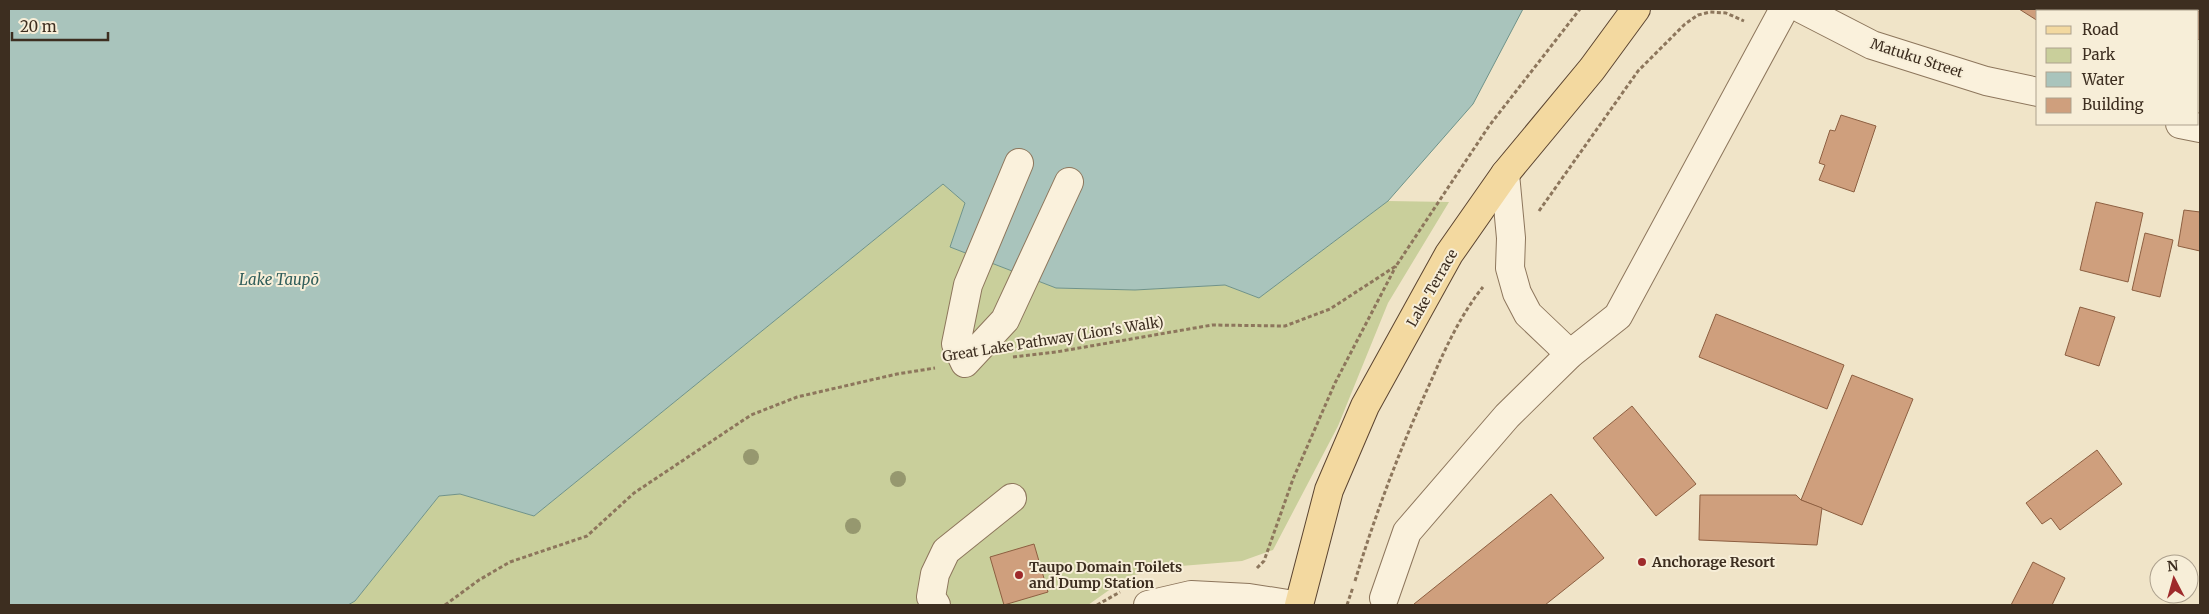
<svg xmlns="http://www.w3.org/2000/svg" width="2209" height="614" viewBox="0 0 2209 614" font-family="Merriweather,serif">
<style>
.green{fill:#c9cf9b}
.water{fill:#a9c4bc;stroke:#6f938a}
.building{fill:#cf9f7d;stroke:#8d5f41}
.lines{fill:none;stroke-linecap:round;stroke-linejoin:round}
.minor-casing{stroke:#8d765c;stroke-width:30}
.major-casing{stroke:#5b4430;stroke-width:30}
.path{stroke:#8d765c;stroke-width:3;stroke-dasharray:4 2.5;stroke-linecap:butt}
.minor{stroke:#faf1dc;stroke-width:28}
.major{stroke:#f3d9a0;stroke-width:28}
.tree{fill:#96986f}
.poi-dot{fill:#9e2a2b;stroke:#f7eed8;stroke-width:2}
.labels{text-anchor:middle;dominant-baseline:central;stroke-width:4;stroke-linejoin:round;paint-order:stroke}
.street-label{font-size:14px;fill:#3d2e20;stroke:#f7eed8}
.poi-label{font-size:14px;font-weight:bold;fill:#3d2e20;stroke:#f7eed8;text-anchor:start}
.water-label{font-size:15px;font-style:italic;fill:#2f5d5a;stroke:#f7eed8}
</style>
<rect width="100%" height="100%" fill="#f0e4c8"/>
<polygon class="green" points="943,184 965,203 950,247 1056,288 1135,290 1225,285 1259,298 1388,201 1449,202 1388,303 1338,426 1273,550 1242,561 1181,566 1129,576 1088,605 348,605 355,601 439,496 460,494 534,516"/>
<polygon class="water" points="9,9 1523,9 1473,104 1388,201 1259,298 1225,285 1135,290 1056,288 950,247 965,203 943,184 534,516 460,494 439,496 355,601 348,605 9,605"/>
<g class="building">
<polygon points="2019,9 2086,9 2084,11 2038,11 2038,21"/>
<polygon points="2200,9 2200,41 2198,39 2198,12"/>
<polygon points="1841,115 1876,126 1854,192 1819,180 1825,165 1819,163 1830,130 1835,131"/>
<polygon points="2096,202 2143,213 2128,282 2080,270"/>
<polygon points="2184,210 2200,212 2200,251 2178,246"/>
<polygon points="2145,233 2173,240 2160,297 2132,290"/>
<polygon points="2080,307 2115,317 2099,366 2065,355"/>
<polygon points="1716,314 1844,365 1827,409 1699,357"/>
<polygon points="1852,375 1913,399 1862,525 1801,500"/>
<polygon points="1632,406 1696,484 1656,516 1593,438"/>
<polygon points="2097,450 2122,484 2060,530 2051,518 2042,524 2026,503"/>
<polygon points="1551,494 1604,558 1545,605 1415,605 1414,604"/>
<polygon points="1700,495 1796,495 1801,500 1822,508 1817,545 1699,540"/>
<polygon points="1034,544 1048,592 1004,605 990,557"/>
<polygon points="2033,562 2065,578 2052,605 2011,605"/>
</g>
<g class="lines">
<g class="minor-casing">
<g id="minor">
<polyline points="1802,9 1872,45 1986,81 2038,92"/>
<polyline points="2180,124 2200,128"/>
<polyline points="1019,163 968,285 956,344 965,363 1005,320 1069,182"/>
<polyline points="1505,174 1511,238 1510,268 1517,293 1528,314 1570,354"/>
<polyline points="1384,598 1407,532 1507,416 1570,354 1618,316 1784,9"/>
<polyline points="936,605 931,597 935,574 946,551 1012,498"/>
<polyline points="1148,605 1191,595 1249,598 1294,605"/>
</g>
</g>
<g class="major-casing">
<polyline id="major" points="1299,605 1329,490 1365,406 1449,254 1505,174 1592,69 1636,9"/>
</g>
<g class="path">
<polyline points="1539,211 1638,71 1685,24 1698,15 1710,12 1726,13 1744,21"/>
<polyline points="1013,357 1056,352 1212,325 1285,326 1330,309 1396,266 1489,126 1580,9"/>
<polyline points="1257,568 1264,561 1293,479 1335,383 1396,266"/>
<path d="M1355 581C1376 512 1401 446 1431 381 1445 349 1461 314 1483 287"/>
<polyline points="445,605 479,580 510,562 587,536 634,493 751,415 797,397 897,374 935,368"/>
<polyline points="1097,605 1120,592"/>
<polyline points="1347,605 1353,587"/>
</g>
<use href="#minor" class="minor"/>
<use href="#major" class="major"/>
</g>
<g class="tree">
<circle cx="751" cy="457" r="8"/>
<circle cx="898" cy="479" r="8"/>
<circle cx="853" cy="526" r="8"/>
</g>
<g class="poi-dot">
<circle cx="1642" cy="562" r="5"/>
<circle cx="1019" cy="575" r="5"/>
</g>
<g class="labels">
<g class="street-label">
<text transform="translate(1917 58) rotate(18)">Matuku Street</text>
<text transform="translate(1432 288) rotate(-60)">Lake Terrace</text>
<text transform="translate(1053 339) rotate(-9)">Great Lake Pathway (Lion's Walk)</text>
</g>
<g class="poi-label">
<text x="1652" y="562">Anchorage Resort</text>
<text x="1029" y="567">Taupo Domain Toilets<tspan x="1029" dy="16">and Dump Station</tspan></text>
</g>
<g class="water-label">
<text x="279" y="279">Lake Taupō</text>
</g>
</g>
<rect width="2209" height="614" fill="none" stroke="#3d2e20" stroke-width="20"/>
<rect x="2036" y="10" width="162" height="115" fill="#f7eed8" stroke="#ada18e"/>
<rect x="2046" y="26" width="25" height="8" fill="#f3d9a0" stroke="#ada18e"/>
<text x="2082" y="35" font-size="15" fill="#3d2e20">Road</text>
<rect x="2046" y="48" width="25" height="15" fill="#c9cf9b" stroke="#ada18e"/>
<text x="2082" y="60" font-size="15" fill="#3d2e20">Park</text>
<rect x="2046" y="72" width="25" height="15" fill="#a9c4bc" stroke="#ada18e"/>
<text x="2082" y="85" font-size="15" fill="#3d2e20">Water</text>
<rect x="2046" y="98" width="25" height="15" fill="#cf9f7d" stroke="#ada18e"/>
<text x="2082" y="110" font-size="15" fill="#3d2e20">Building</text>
<g transform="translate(2174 579) rotate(354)"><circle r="24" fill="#f7eed8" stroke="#ada18e"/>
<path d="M0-4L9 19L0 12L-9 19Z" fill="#9e2a2b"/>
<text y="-8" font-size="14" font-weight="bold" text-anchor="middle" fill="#3d2e20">N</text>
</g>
<path d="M12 32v8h96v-8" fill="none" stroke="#3d2e20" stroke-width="2.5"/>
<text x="20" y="32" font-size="15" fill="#3d2e20" stroke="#f7eed8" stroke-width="4" paint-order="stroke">20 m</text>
</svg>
